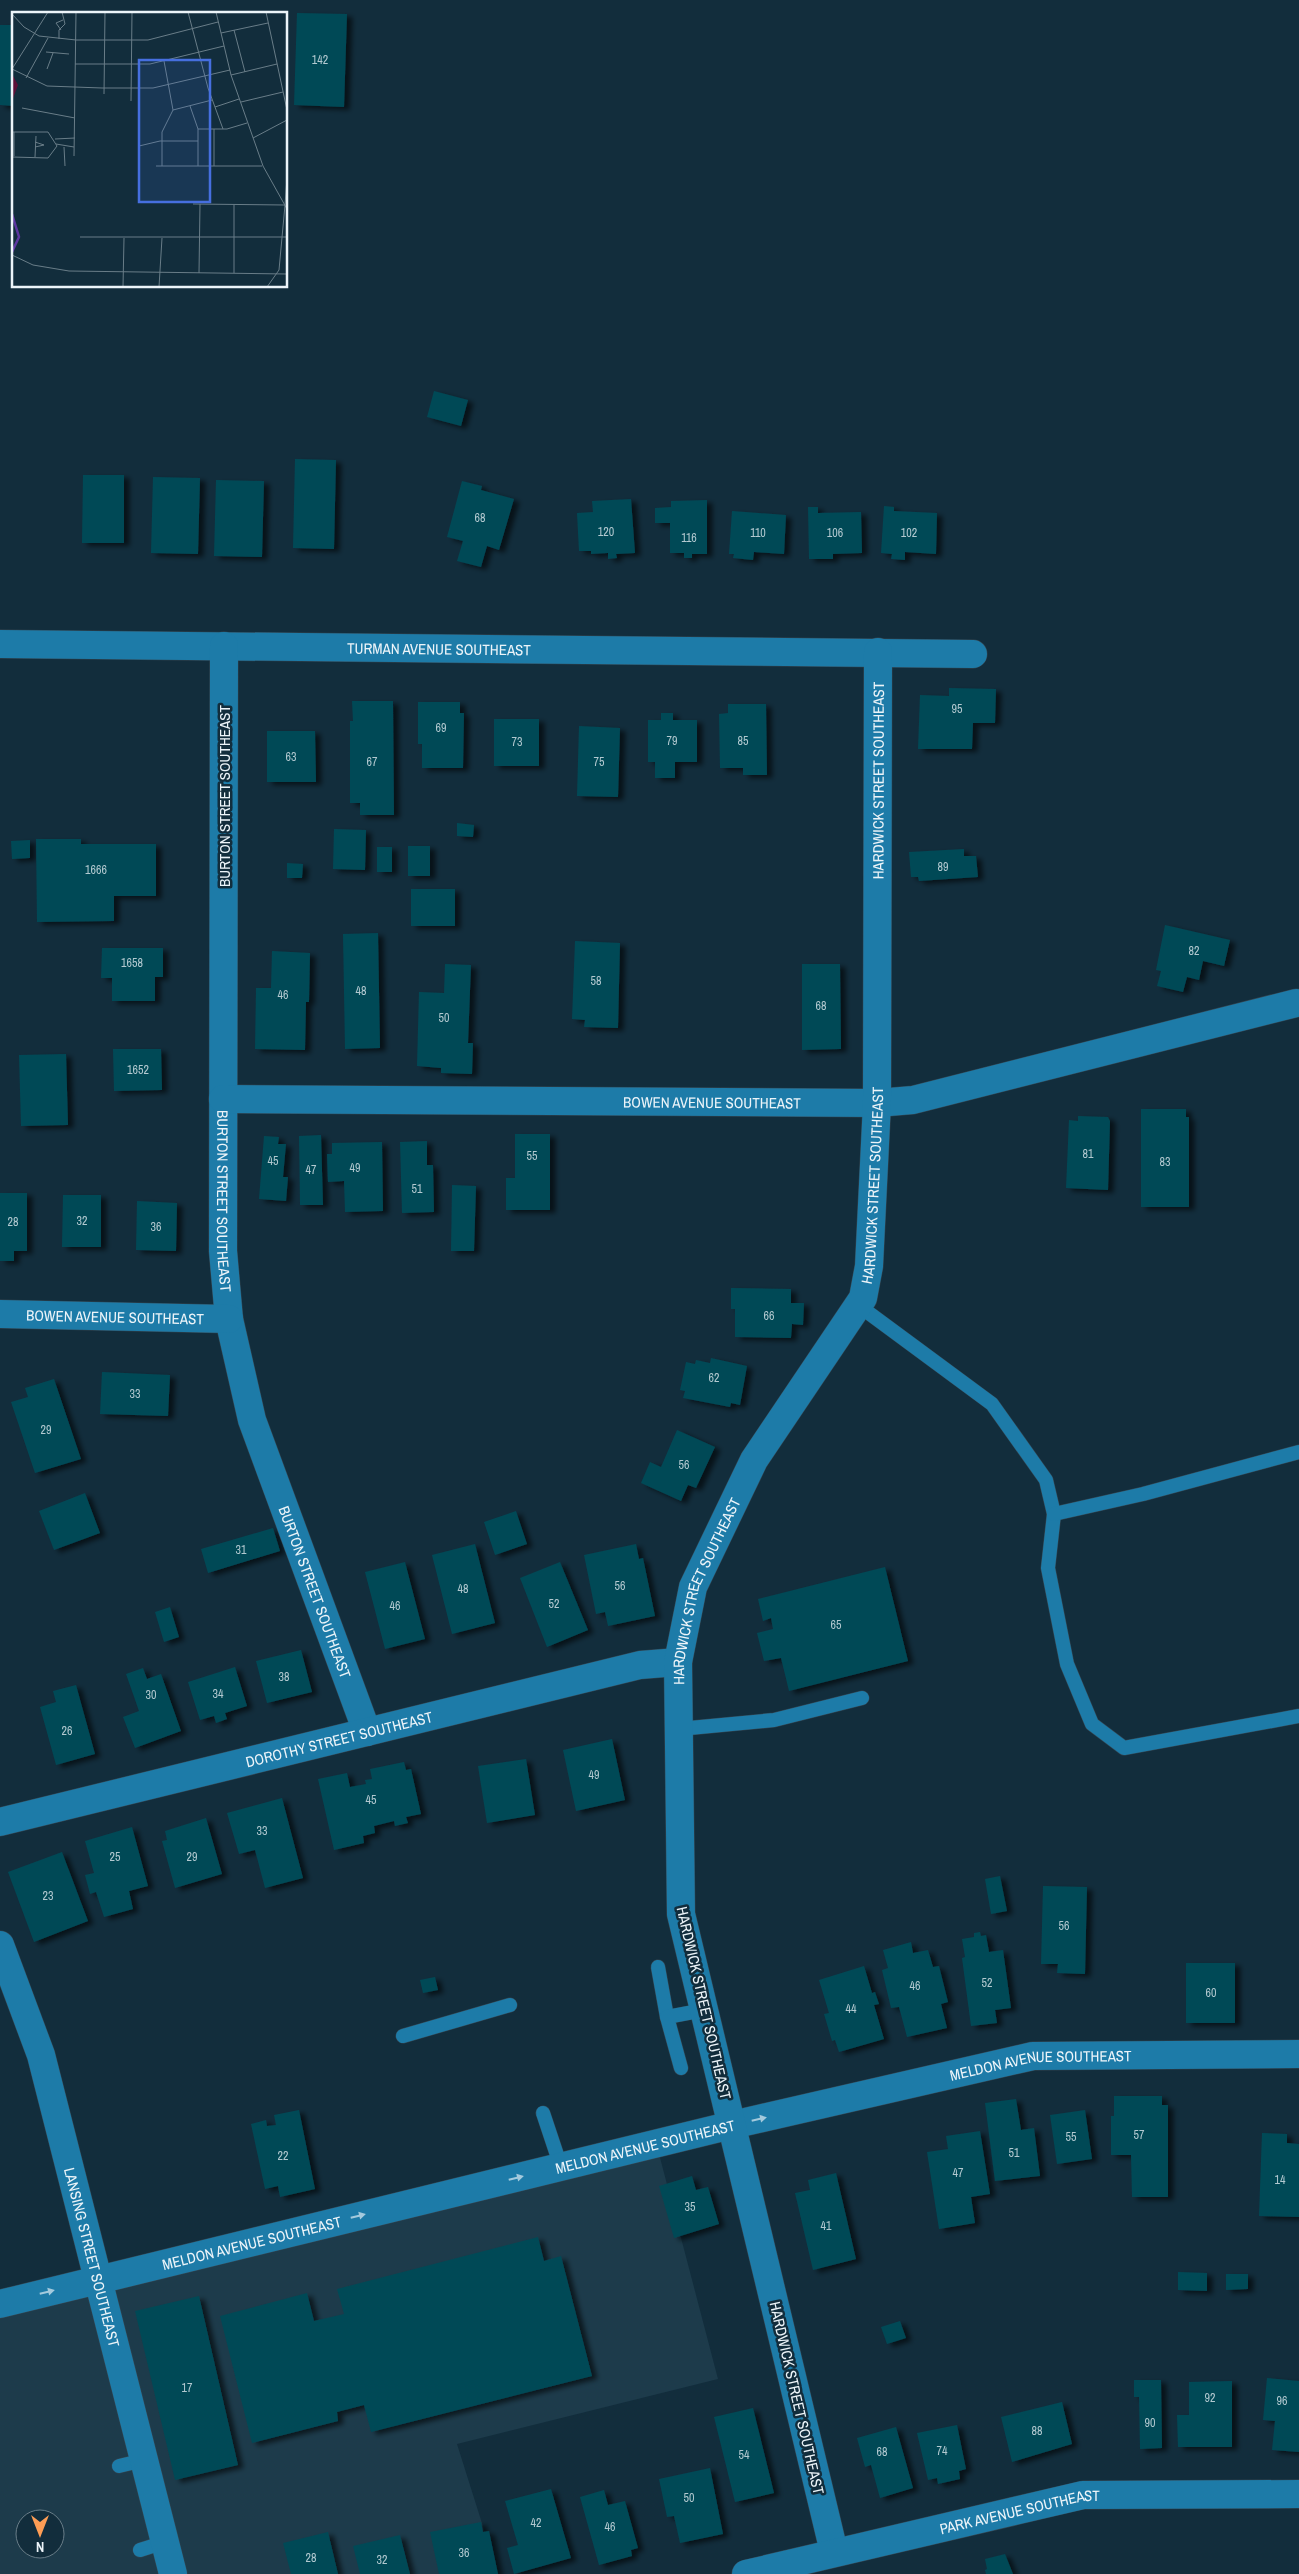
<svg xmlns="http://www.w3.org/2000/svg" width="1299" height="2574" viewBox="0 0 1299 2574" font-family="'Archivo Narrow',sans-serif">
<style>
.built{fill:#1d3b4b;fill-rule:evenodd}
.building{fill:#034956;filter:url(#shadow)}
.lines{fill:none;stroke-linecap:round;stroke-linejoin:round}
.lane-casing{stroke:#344652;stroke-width:15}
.street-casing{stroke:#344652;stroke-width:29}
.lane{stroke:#1d7ba8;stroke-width:14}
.street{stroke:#1d7ba8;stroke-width:28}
.oneway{fill:#a4cadd}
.labels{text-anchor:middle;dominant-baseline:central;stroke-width:5;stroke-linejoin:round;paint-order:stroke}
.number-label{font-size:12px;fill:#b2c9d0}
.street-label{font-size:15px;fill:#ecf4f9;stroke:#122d3c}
.inset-river{fill:none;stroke:#5c37a0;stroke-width:2.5}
.inset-road{fill:none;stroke:#697d88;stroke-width:1}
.view{fill:#466fdf;fill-opacity:0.15;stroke:#466fdf;stroke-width:2.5}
.inset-edge{fill:none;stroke:#ecf4f9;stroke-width:2.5}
</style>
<defs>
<filter id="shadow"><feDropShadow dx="5.5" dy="3" stdDeviation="2.5" flood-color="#0009"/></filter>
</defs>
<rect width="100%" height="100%" fill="#122d3c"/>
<path class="built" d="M658 2150 718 2379 457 2444 498 2574H0V2313ZM25 2519H55V2549H25Z"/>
<g class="building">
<polygon points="297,13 347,14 344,107 294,105"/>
<polygon points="0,25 14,25 14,106 0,105"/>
<polygon points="434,391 468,400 461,426 427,417"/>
<polygon points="295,459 336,460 334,549 293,548"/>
<polygon points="83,475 124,475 124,543 82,543"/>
<polygon points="153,477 200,478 198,554 151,553"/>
<polygon points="216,480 264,481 262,557 214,556"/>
<polygon points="462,481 482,486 481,490 514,499 499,550 487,546 481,567 457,561 463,541 447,537"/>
<polygon points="631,499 635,553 616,554 617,558 608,559 608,553 591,554 591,551 579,551 577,513 593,512 592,501"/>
<polygon points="707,500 707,554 692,554 692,558 684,558 684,553 670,553 670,523 655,523 655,508 671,507 671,501"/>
<polygon points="884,506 894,507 894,511 937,513 936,554 905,552 905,560 891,559 892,554 881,553"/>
<polygon points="808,507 818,507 818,513 861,512 862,553 833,554 833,559 809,559"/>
<polygon points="732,511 786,515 784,554 754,552 753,560 733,558 734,554 729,554"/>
<polygon points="949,688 996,689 995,723 973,723 972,749 918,749 920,695 949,696"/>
<polygon points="352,701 393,701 394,815 360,815 360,803 350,803 350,721 353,721"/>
<polygon points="418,702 460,702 460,713 464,713 463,768 422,768 422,744 418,744"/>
<polygon points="728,704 766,704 767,775 743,775 743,768 720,768 719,714 728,713"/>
<polygon points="661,713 673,713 673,720 697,720 697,762 675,762 675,778 655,778 655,762 648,762 648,720 661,720"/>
<rect x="494" y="719" width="45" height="47"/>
<polygon points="579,726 620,728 618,797 577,796"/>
<polygon points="267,731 315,731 316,782 267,782"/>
<polygon points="457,823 474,825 473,837 457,836"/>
<polygon points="334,829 366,830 365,870 333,869"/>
<polygon points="36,839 81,839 81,844 156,844 156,896 114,896 114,921 37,922"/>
<polygon points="30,840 30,858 12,859 11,841"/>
<rect x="408" y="846" width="22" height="30"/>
<rect x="377" y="847" width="15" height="25"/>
<polygon points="964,849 964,856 976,856 978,877 919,881 918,877 911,877 909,852"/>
<polygon points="287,863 303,864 302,878 287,878"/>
<rect x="411" y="889" width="44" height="37"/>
<polygon points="1165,925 1230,940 1224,966 1203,961 1199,980 1187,977 1183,992 1157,986 1161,971 1156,970"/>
<polygon points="378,933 380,1048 345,1049 343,934"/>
<polygon points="575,941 620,943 618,1028 584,1027 585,1020 572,1019"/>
<polygon points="102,948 163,948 163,977 155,977 155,1001 112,1001 112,978 101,978"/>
<polygon points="272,951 310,953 309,1002 306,1002 305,1050 255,1049 256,988 271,988"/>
<polygon points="445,964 471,965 468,1043 473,1043 472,1074 441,1073 441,1068 417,1066 419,992 444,993"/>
<polygon points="802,964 840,964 841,1049 802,1050"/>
<polygon points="113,1049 161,1049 162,1090 114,1091"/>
<polygon points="66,1054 68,1125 21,1126 19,1055"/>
<polygon points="1141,1109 1186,1109 1186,1117 1189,1117 1189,1207 1141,1207"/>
<polygon points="1078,1116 1108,1117 1110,1121 1108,1190 1066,1188 1069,1120 1078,1121"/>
<polygon points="515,1134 550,1134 550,1210 506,1210 506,1178 515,1178"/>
<polygon points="321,1135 323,1205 300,1205 299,1136"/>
<polygon points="264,1136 279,1137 278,1144 286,1144 283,1177 288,1177 286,1201 259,1199"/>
<polygon points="427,1141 427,1165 433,1165 434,1212 402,1213 400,1142"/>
<polygon points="382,1142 383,1211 345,1212 344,1181 328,1182 327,1154 332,1154 332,1143"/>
<polygon points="452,1185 476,1186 474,1251 451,1251"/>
<polygon points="0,1193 27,1193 27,1251 14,1251 14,1261 0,1261"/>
<polygon points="63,1195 101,1195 101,1247 62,1247"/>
<polygon points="137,1201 177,1203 176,1251 136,1250"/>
<polygon points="731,1288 791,1289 791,1303 804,1303 803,1325 792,1324 791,1338 735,1337 735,1309 731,1309"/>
<polygon points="711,1358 747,1366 740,1405 731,1403 730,1407 683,1398 685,1391 680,1390 686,1362 695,1364 696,1360 710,1363"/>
<polygon points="102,1372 170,1375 168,1416 100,1414"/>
<polygon points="54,1379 81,1459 35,1473 11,1402 28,1397 25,1388"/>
<polygon points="677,1430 715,1447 696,1488 688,1485 681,1501 641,1483 650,1462 661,1467"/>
<polygon points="85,1493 100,1533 54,1550 39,1511"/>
<polygon points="516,1511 527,1544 495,1555 484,1522"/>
<polygon points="273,1528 280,1551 208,1573 201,1549"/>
<polygon points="475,1544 495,1623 452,1634 432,1555"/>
<polygon points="636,1544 639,1559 643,1558 655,1616 608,1626 605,1612 596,1614 584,1555"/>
<polygon points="405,1562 425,1639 385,1649 365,1572"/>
<polygon points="560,1562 588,1630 547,1647 520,1578"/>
<polygon points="885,1567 908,1661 789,1691 781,1658 764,1661 757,1633 773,1629 771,1618 763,1621 758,1599"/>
<polygon points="170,1607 179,1637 164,1642 155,1612"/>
<polygon points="301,1650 312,1692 267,1703 256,1661"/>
<polygon points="235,1667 247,1706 225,1713 227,1719 216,1723 214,1716 200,1720 188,1682"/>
<polygon points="143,1668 147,1679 161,1674 181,1731 135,1748 123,1717 139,1711 126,1674"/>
<polygon points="76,1685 95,1754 56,1765 40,1707 56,1702 53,1691"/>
<polygon points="612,1739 625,1800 576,1811 563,1750"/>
<polygon points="526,1759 535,1815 487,1823 478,1766"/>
<polygon points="404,1762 406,1770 411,1769 421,1814 406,1817 408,1823 395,1826 394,1821 374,1826 375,1833 363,1836 364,1843 334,1850 318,1779 347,1773 350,1787 366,1784 365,1780 372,1779 370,1769"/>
<polygon points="282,1798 303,1878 265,1888 255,1850 239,1854 227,1813"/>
<polygon points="206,1818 222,1874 175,1888 162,1841 167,1840 165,1831"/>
<polygon points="132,1827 148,1886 129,1891 133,1909 104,1917 96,1892 90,1894 85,1875 94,1873 85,1841"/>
<polygon points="62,1852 88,1921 34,1942 8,1872"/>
<polygon points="1000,1876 1007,1911 991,1914 985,1879"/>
<polygon points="1043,1886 1087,1887 1085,1974 1057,1973 1058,1964 1041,1964"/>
<polygon points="980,1932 981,1936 986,1935 989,1952 1003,1950 1011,2008 995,2010 997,2023 971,2026 962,1958 965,1957 962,1939 974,1937 974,1933"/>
<polygon points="911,1942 913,1953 928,1950 933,1967 939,1966 948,2002 941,2004 947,2028 907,2037 899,2007 891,2008 882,1970 888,1968 883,1950"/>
<rect x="1186" y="1963" width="49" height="60"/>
<polygon points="864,1966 872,1993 875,1992 879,2004 874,2005 884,2039 839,2052 835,2040 832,2041 824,2014 829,2013 819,1980"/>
<polygon points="435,1977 438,1990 423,1993 420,1980"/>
<polygon points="1114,2096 1162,2096 1162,2105 1168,2105 1168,2197 1132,2197 1131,2155 1111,2155 1111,2116 1114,2116"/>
<polygon points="1016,2099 1021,2130 1034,2128 1040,2176 995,2181 985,2103"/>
<polygon points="299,2110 315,2189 280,2197 278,2186 265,2189 251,2124 266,2120 267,2126 276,2125 274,2115"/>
<polygon points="1085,2110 1092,2159 1057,2164 1050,2115"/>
<polygon points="980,2131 990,2194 971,2197 975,2223 939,2229 927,2152 948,2149 946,2136"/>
<polygon points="1262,2133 1287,2134 1287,2143 1299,2144 1299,2217 1259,2216"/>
<polygon points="836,2173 856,2259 813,2270 795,2193 810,2190 808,2180"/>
<polygon points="692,2176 696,2190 708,2187 719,2224 674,2238 659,2186"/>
<polygon points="538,2237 544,2261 561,2256 592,2376 371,2432 364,2405 337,2412 338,2421 252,2443 220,2316 307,2293 314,2321 344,2314 337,2289"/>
<polygon points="1178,2272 1207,2273 1207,2291 1178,2290"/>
<polygon points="1226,2274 1248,2274 1248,2289 1226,2290"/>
<polygon points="199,2296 238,2465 175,2480 135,2311"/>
<polygon points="900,2321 906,2338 887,2344 881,2327"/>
<polygon points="1267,2378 1299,2381 1299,2452 1272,2450 1275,2421 1263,2420"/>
<polygon points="1134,2380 1161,2380 1162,2448 1140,2449 1139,2397 1134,2397"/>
<polygon points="1232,2381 1232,2447 1178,2447 1177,2415 1189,2415 1189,2382"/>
<polygon points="1062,2402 1072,2444 1012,2462 1001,2417"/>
<polygon points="753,2408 774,2493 735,2502 714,2417"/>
<polygon points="957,2425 966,2469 959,2471 960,2479 938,2484 937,2478 928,2480 917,2433"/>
<polygon points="896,2427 913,2488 880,2498 871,2465 865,2467 857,2438"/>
<polygon points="710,2468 723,2534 680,2543 674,2516 667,2517 659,2479"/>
<polygon points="551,2489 571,2558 514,2574 507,2548 518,2545 505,2501"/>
<polygon points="604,2490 608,2505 625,2501 638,2548 631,2550 632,2556 599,2565 580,2497"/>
<polygon points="481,2522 483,2532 489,2531 498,2574 439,2574 430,2532"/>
<polygon points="328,2532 338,2574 291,2574 283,2543"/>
<polygon points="400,2535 410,2574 360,2574 353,2546"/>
<polygon points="1005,2554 1013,2574 986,2574 985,2570 987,2569 985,2559"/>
</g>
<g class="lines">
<g class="lane-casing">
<g id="lane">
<polyline points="858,1305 992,1404 1046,1480 1054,1514 1048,1568 1067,1664 1092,1724 1124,1748 1299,1716"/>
<polyline points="1054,1514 1143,1494 1299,1452"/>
<polyline points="679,1729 774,1720 862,1698"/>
<polyline points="658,1967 667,2017"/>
<polyline points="403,2036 510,2005"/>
<polyline points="681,2068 667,2017 704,2010"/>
<polyline points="543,2113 561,2167"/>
<polyline points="119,2466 144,2460"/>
<polyline points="140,2550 165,2542"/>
</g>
</g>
<g class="street-casing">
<g id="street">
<path id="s1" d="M0 644 973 654"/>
<path id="s2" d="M224 646 223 1251 229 1319 252 1420 367 1732"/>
<path id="s3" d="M223 1099 877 1103 913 1100 1296 1003"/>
<path id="s4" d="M0 1314 229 1319"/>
<path id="s5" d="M0 1822 640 1665 678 1662"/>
<path id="s6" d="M0 1945 41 2055 173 2574"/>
<path id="s7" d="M0 2304 732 2125 1033 2056 1299 2054"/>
<path id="s8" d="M834 2552 681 1914 678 1662 693 1587 754 1460 863 1298 869 1266 877 1103 878 652"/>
<path id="s9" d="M746 2574 1083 2495 1299 2494"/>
</g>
</g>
<use href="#lane" class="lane"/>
<use href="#street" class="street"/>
</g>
<defs><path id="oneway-solid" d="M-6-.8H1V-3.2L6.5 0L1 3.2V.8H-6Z" transform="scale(1.25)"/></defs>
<g class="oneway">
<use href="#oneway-solid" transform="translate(759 2119) rotate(-13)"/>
<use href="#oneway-solid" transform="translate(516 2178) rotate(-14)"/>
<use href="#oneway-solid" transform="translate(358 2216) rotate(-14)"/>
<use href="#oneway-solid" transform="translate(47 2292) rotate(-14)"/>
</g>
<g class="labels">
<g class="number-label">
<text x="320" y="60">142</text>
<text x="480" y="518">68</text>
<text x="606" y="532">120</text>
<text x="758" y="533">110</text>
<text x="835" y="533">106</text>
<text x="909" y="533">102</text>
<text x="689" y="538">116</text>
<text x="957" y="709">95</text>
<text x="441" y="728">69</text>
<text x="672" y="741">79</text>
<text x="743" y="741">85</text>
<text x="517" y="742">73</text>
<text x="291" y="757">63</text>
<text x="372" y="762">67</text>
<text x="599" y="762">75</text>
<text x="943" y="867">89</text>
<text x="96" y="870">1666</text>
<text x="1194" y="951">82</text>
<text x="132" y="963">1658</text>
<text x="596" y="981">58</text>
<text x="361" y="991">48</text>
<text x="283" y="995">46</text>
<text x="821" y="1006">68</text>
<text x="444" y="1018">50</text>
<text x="138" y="1070">1652</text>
<text x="1088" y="1154">81</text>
<text x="532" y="1156">55</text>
<text x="273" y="1161">45</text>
<text x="1165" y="1162">83</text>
<text x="355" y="1168">49</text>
<text x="311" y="1170">47</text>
<text x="417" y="1189">51</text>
<text x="82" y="1221">32</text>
<text x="13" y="1222">28</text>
<text x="156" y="1227">36</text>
<text x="769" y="1316">66</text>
<text x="714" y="1378">62</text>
<text x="135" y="1394">33</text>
<text x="46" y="1430">29</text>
<text x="684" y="1465">56</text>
<text x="241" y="1550">31</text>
<text x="620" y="1586">56</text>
<text x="463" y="1589">48</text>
<text x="554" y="1604">52</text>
<text x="395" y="1606">46</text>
<text x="836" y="1625">65</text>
<text x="284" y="1677">38</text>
<text x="218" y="1694">34</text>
<text x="151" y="1695">30</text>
<text x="67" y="1731">26</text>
<text x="594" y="1775">49</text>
<text x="371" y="1800">45</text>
<text x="262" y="1831">33</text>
<text x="115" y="1857">25</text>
<text x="192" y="1857">29</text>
<text x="48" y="1896">23</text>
<text x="1064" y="1926">56</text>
<text x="987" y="1983">52</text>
<text x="915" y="1986">46</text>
<text x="1211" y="1993">60</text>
<text x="851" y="2009">44</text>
<text x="1139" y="2135">57</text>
<text x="1071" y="2137">55</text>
<text x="1014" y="2153">51</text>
<text x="283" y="2156">22</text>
<text x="958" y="2173">47</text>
<text x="1280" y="2180">14</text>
<text x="690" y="2207">35</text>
<text x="826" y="2226">41</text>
<text x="187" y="2388">17</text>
<text x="1210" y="2398">92</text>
<text x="1282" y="2401">96</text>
<text x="1150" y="2423">90</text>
<text x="1037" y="2431">88</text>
<text x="942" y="2451">74</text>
<text x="882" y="2452">68</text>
<text x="744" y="2455">54</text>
<text x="689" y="2498">50</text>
<text x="536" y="2523">42</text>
<text x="610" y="2527">46</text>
<text x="464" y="2553">36</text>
<text x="311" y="2558">28</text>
<text x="382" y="2560">32</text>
</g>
<g class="street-label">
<text stroke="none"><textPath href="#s1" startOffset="439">TURMAN AVENUE SOUTHEAST</textPath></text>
<text stroke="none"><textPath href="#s8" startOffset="1839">HARDWICK STREET SOUTHEAST</textPath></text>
<text transform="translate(224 796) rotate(-90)">BURTON STREET SOUTHEAST</text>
<text stroke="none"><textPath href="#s3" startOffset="489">BOWEN AVENUE SOUTHEAST</textPath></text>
<text stroke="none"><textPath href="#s8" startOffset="1434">HARDWICK STREET SOUTHEAST</textPath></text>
<text stroke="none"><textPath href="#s2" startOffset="555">BURTON STREET SOUTHEAST</textPath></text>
<text stroke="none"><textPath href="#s4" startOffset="115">BOWEN AVENUE SOUTHEAST</textPath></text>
<text stroke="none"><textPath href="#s2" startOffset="960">BURTON STREET SOUTHEAST</textPath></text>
<text stroke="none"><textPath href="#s8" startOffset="984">HARDWICK STREET SOUTHEAST</textPath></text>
<text stroke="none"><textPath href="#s5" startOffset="349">DOROTHY STREET SOUTHEAST</textPath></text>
<text transform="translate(704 2003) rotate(77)">HARDWICK STREET SOUTHEAST</text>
<text stroke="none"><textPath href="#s7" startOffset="1069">MELDON AVENUE SOUTHEAST</textPath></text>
<text stroke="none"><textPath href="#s7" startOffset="664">MELDON AVENUE SOUTHEAST</textPath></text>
<text stroke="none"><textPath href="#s7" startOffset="259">MELDON AVENUE SOUTHEAST</textPath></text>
<text stroke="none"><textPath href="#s6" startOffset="326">LANSING STREET SOUTHEAST</textPath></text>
<text transform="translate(797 2398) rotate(77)">HARDWICK STREET SOUTHEAST</text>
<text stroke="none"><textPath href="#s9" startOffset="281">PARK AVENUE SOUTHEAST</textPath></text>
</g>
</g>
<g transform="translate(12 12)">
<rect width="275" height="275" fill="#122d3c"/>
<path d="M0 62 6 73 0 89Z" fill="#5d1037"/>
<path class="inset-river" d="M0 202 7 225 0 240"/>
<path class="inset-road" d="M176 0 196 76 211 117M204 0 219 63 251 154 275 197M254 0 275 98M0 2 12 15 27 24 64 28H136L206 10M49 18 44 11 51 8M222 18 233 60M209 21 256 11M47 27V18L53 12 50 0M34 40 57 42M63 52H138L212 34M0 57 35 74 90 76H141L218 58M0 57 36 0M35 57 41 41M219 63 265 52M14 66 36 26M92 82 93 0M119 89 120 0M229 90 271 80M178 94 186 117V154M203 95 227 87M10 96 63 106M161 98 200 88M186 117H215L235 111M202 117V154M0 120H36L45 134 36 146 0 145M241 126 275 108M43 127 63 126M44 132 62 135M127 134 148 129H186M23 135 32 133 23 130M52 135 53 154M2 144V120M62 144 64 0M23 145 24 124M144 154H250M150 154V120L161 98 152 49M181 192 273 193 275 166M68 225H275M0 243 21 253 57 259 275 262M187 261 188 192M222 261V193M111 275 112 226M147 275 150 226M255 275 267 258 273 193"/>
<path class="view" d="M127 48H198V190H127Z"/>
<rect width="275" height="275" class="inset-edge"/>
</g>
<g transform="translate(40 2534) rotate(180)"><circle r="24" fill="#122d3c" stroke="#697d88"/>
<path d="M0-4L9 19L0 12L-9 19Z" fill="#fd9d55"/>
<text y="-8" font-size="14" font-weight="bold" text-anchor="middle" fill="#ecf4f9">N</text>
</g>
</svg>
